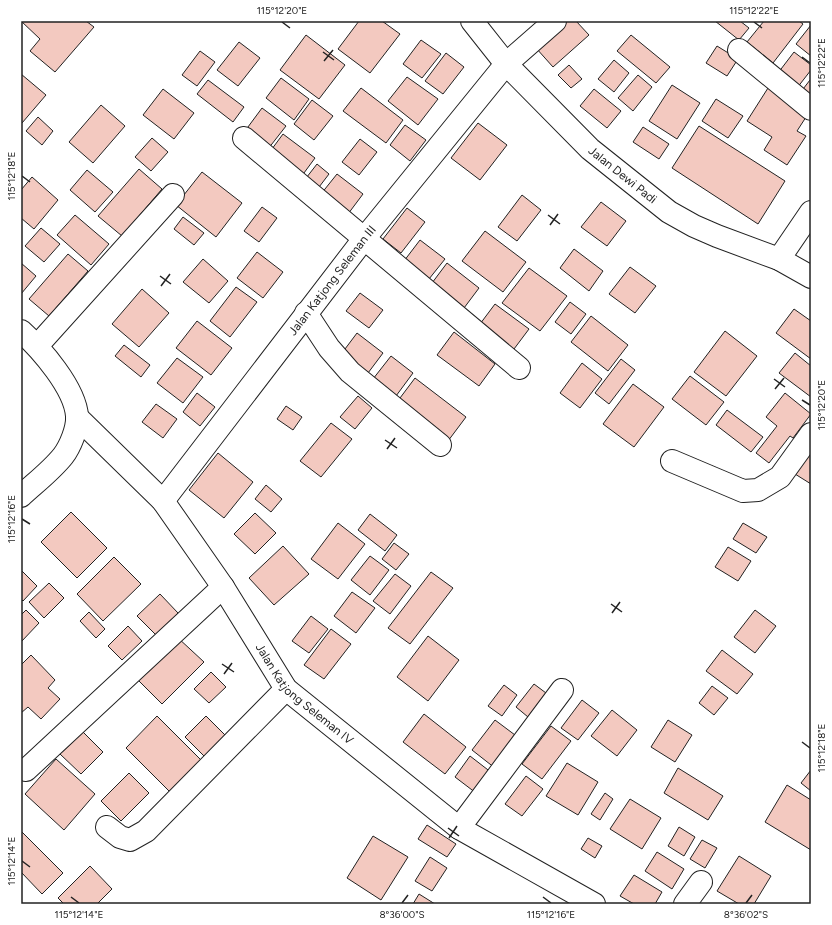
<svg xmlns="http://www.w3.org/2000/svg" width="832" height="925" viewBox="0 0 832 925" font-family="Figtree,sans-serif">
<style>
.building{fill:#f3c9c0;stroke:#222}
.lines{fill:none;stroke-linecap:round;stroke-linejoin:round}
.minor-casing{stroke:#222;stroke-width:24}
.minor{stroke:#fff;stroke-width:22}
.ticks{fill:none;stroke:#222;stroke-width:1.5}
.labels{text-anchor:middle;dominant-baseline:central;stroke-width:3;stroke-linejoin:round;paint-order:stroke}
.street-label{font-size:12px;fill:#222;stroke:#fff}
.neatline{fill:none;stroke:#222;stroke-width:1.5}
.ticks-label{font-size:10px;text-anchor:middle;fill:#222}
</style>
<rect width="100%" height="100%" fill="#fff"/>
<g class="building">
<polygon points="21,21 86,21 94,27 55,72 30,51 40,39"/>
<polygon points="359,21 382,21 400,34 370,73 338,49"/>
<polygon points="566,21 576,21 589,35 553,67 536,48"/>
<polygon points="715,21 740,21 749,28 739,40"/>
<polygon points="764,21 799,21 803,24 773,63 747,42"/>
<polygon points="811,25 811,56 796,44"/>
<polygon points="306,35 345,65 319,99 280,70"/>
<polygon points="631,35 670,67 656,83 617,51"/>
<polygon points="421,40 441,54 422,78 403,64"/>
<polygon points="239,42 260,58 238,86 217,70"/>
<polygon points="717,46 738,59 727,76 706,63"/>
<polygon points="200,51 215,62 197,86 182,75"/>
<polygon points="794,52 811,65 811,70 797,88 778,73"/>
<polygon points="446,53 464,67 443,94 425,81"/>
<polygon points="614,60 629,73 614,92 598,79"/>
<polygon points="569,65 582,79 571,88 558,75"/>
<polygon points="21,74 46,95 22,123 21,123"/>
<polygon points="638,75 652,87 633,111 618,98"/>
<polygon points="407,77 438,99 418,125 388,101"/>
<polygon points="281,78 309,99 294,120 266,98"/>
<polygon points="208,80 244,107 233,122 197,94"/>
<polygon points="810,80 811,81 811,101 800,93"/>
<polygon points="672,85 700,103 677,139 649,121"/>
<polygon points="361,88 403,120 386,143 343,111"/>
<polygon points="768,88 808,114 797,131 806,136 787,165 764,150 772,137 747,121"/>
<polygon points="163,89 194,113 174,139 143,115"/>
<polygon points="594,89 621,111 607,128 580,106"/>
<polygon points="716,99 743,116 728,138 702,121"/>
<polygon points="312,100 333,116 314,140 294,124"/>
<polygon points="101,105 125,126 93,163 69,142"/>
<polygon points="262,108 286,126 268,149 245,131"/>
<polygon points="38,117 53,131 42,145 26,131"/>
<polygon points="478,123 507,145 480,180 451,158"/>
<polygon points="405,125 426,140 410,161 390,145"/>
<polygon points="699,126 785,181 758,224 672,168"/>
<polygon points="643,127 669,144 659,159 633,142"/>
<polygon points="283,134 315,158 301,177 269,153"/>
<polygon points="152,138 168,152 151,171 135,157"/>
<polygon points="360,139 377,152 359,175 342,162"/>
<polygon points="317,164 329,174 316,191 303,182"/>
<polygon points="139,169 162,189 122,236 98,216"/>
<polygon points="87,170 113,192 95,212 70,190"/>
<polygon points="202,172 242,203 216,237 176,205"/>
<polygon points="337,174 363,194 348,214 321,194"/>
<polygon points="32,177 58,200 34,229 21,218 21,190"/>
<polygon points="522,195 541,210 517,241 498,227"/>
<polygon points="601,202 626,221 607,246 581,227"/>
<polygon points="262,207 277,218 259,242 244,231"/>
<polygon points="407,208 425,222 401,253 383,239"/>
<polygon points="75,215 109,244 91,265 57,235"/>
<polygon points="183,217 204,233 194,245 174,229"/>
<polygon points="41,228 60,244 44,262 25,246"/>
<polygon points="485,231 526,262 503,292 462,261"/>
<polygon points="420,240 445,259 429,279 404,261"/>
<polygon points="574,249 603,271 589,291 560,268"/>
<polygon points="257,252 283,272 263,298 237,278"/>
<polygon points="68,254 88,271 49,316 29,299"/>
<polygon points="203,259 228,281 209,303 183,282"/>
<polygon points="21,263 36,276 21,294"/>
<polygon points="447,263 479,288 464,308 432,283"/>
<polygon points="630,267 656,286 635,313 609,294"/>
<polygon points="529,268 567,296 540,331 502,303"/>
<polygon points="236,287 257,302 230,337 210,321"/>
<polygon points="142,289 169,313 139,347 112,324"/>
<polygon points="360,293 383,310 369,328 346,311"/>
<polygon points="570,302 586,314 571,334 555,322"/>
<polygon points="495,304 529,329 511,353 477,328"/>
<polygon points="794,309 811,321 811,359 776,333"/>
<polygon points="591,316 628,345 608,371 571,342"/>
<polygon points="197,321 232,348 211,375 176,348"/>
<polygon points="725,331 757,356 726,396 694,372"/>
<polygon points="454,332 495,364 479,386 437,355"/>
<polygon points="357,333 383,353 368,373 342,353"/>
<polygon points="124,345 150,365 141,377 115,356"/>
<polygon points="795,353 811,366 811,397 779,373"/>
<polygon points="391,356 413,373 396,396 373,379"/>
<polygon points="177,358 203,377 183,403 157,383"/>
<polygon points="621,359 635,370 609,404 595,393"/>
<polygon points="582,363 602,379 580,408 560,393"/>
<polygon points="690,376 724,402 706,425 672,399"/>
<polygon points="415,378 466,417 448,441 397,402"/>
<polygon points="633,384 664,407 634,447 603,424"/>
<polygon points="197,393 215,407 200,426 183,412"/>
<polygon points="785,393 811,414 793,438 790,436 769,463 756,453 777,426 766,417"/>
<polygon points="358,396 372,408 355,429 340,417"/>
<polygon points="156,404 177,419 163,438 142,422"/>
<polygon points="286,406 302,417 293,430 277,419"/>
<polygon points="727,410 763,437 751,452 716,425"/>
<polygon points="331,423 352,439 321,477 300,461"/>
<polygon points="811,448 811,484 795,474"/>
<polygon points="218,453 253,482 224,518 189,490"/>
<polygon points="266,485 282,499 271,512 255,499"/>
<polygon points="71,512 107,548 77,578 41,542"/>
<polygon points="255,513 276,533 255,554 234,534"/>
<polygon points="370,514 397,535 385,551 358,530"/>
<polygon points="338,523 365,544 338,579 311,559"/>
<polygon points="743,523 767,537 756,553 733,539"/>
<polygon points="394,543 409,554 396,570 382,559"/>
<polygon points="283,546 309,574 274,605 249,578"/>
<polygon points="728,547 751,561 738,581 715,567"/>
<polygon points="370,556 389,570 370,595 351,580"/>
<polygon points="114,557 141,584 103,621 77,594"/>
<polygon points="21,570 37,586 23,601 21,599"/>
<polygon points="431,572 453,588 410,644 388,628"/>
<polygon points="395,574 411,586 390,614 373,601"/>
<polygon points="49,583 64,598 44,618 29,602"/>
<polygon points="352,592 375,608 356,633 334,616"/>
<polygon points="160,594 178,613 156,635 137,616"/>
<polygon points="26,610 39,623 21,642 21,615"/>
<polygon points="755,610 776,626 755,653 734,637"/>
<polygon points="89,612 105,629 96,638 80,621"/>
<polygon points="311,616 328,629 309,653 292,641"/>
<polygon points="128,626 142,641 122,660 108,646"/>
<polygon points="331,629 351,644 324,679 304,665"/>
<polygon points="428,636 459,660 428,701 397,677"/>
<polygon points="177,637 204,662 162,704 133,675"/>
<polygon points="722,650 753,674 737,694 706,671"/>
<polygon points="31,655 55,680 48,688 60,699 41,719 28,707 21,713 21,665"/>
<polygon points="211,672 226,687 209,703 194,689"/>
<polygon points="534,684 546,693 528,717 516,707"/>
<polygon points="504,685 517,695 502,716 488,706"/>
<polygon points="712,686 728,698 714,715 699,703"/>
<polygon points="582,700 599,713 578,740 561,728"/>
<polygon points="612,710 637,730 617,756 591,736"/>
<polygon points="424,714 466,747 445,774 403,742"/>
<polygon points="157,716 202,761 171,793 126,748"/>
<polygon points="206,716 225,735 204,756 185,737"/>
<polygon points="495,720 523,741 500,772 472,750"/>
<polygon points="668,720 692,735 675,762 651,747"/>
<polygon points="551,726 571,741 542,779 522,764"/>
<polygon points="83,732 103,752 81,774 60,754"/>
<polygon points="470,756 492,773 476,793 455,777"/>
<polygon points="56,759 95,794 64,830 25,794"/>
<polygon points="567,763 598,782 578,815 546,796"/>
<polygon points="678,768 723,796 708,820 664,793"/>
<polygon points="811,770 811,791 801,783"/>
<polygon points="129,773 149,793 121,821 101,801"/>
<polygon points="526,776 543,789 522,816 505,804"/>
<polygon points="787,785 811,800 811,850 765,822"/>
<polygon points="605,793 613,799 600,820 591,814"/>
<polygon points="630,799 661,818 642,849 610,829"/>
<polygon points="427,825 456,844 447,857 418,839"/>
<polygon points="679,827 695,837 684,856 668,846"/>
<polygon points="21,831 63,873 42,894 21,872"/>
<polygon points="373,836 408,857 381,900 347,878"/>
<polygon points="588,838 602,846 595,858 581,849"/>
<polygon points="702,840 717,848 705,868 690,859"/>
<polygon points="657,852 684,869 672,889 645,871"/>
<polygon points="739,856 771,876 754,904 739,904 717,891"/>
<polygon points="430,857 447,868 432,891 415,881"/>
<polygon points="90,866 112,889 97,904 64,904 58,898"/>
<polygon points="634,875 662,892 655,904 634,904 620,896"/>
<polygon points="419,894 435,904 413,904"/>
</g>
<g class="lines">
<g class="minor-casing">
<g id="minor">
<path id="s1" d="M472 21 506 64 590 149 669 212 694 226 717 236 779 259 811 277"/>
<polyline points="739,50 811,109"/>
<polyline points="244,138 519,368"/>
<polyline points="779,259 811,212"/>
<polyline points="306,313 329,348 350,372 440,445"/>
<path d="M21 331C41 349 75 388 77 416 78 428 70 447 63 456 51 471 35 483 21 496"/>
<polyline points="37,346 173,195"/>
<path id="s2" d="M77 417 163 501 223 587 286 689 459 828 594 904"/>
<polyline points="672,461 743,491 758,490 780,477 811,434"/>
<path id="s3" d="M163 501 363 240 506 64 555 21"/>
<polyline points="26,770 223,587"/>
<polyline points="107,827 120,837 130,840 146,831 286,689"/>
<polyline points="459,828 562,690"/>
<polyline points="685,904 701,882"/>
</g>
</g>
<use href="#minor" class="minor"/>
</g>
<path class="ticks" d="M282 22 290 28M754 22 762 28M323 52 334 60M802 57 810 63M324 61 333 50M22 176 30 182M548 215 560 224M550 225 558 214M160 276 171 284M161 286 170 274M774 379 785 387M775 389 784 378M802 400 810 405M385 440 397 448M387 449 395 438M22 519 30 524M611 604 622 612M612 613 620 602M222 664 234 672M224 674 232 663M802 742 810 748M448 828 459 836M449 838 457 826M22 861 30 867M71 897 79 903M543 897 551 903M402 903 408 895M746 903 752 895"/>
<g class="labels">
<g class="street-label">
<text stroke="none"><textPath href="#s1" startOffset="216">Jalan Dewi Padi</textPath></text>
<text stroke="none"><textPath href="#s3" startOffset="278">Jalan Katjong Seleman III</textPath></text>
<text stroke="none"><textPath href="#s2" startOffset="361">Jalan Katjong Seleman IV</textPath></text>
</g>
</g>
<rect width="832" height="925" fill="none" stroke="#ffffff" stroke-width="44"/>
<rect x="22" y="22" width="788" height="881" class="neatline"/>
<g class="ticks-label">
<text x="282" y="14">115°12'20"E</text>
<text x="754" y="14">115°12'22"E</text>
<text transform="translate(821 63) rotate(-90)" y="4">115°12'22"E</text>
<text transform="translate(11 176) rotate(-90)" y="4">115°12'18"E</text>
<text transform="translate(821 405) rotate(-90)" y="4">115°12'20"E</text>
<text transform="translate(11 519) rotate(-90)" y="4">115°12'16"E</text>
<text transform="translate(821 748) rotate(-90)" y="4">115°12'18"E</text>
<text transform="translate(11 861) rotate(-90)" y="4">115°12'14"E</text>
<text x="79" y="918">115°12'14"E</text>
<text x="402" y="918">8°36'00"S</text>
<text x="551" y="918">115°12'16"E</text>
<text x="746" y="918">8°36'02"S</text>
</g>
</svg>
